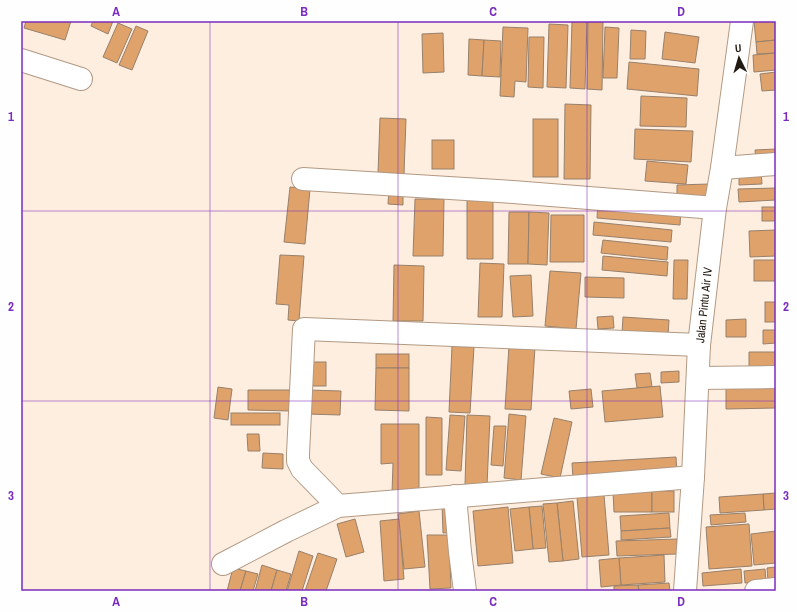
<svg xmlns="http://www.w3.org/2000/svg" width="797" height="612" viewBox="0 0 797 612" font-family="'Archivo Narrow',sans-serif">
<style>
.building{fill:#dea26a;stroke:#98806b}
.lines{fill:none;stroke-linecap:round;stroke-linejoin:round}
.minor-casing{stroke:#b29983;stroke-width:24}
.major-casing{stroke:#b29983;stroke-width:24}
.minor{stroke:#fff;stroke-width:22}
.major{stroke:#fff;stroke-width:22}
.grid{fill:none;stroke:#7b2cbf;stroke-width:1;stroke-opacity:0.55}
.labels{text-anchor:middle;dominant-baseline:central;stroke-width:3;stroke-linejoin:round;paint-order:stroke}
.street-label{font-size:12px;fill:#221910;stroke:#fefefe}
.neatline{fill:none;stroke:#7b2cbf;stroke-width:1.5}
.grid-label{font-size:13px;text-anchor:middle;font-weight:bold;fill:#7b2cbf}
</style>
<rect width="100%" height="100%" fill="#feeee0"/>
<g class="building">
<polygon points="26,21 71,21 65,40 24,28"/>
<polygon points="93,21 113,21 108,34 91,26"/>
<polygon points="572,21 587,21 585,89 570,88"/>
<polygon points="754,21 776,21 776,40 756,42"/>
<polygon points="588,22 603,22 602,90 587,89"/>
<polygon points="118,23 132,29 117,63 103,57"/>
<polygon points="549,24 568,25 566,88 547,87"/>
<polygon points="136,26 148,31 132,70 119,65"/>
<polygon points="503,27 528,28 526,82 515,81 514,97 500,96"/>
<polygon points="605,27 619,28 617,78 603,78"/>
<polygon points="631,30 646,31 645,59 630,59"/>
<polygon points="665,32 699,37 695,63 662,59"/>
<polygon points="443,33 444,72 423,73 422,34"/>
<polygon points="529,37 544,37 543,88 528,87"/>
<polygon points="469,39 484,40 482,76 468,75"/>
<polygon points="484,40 501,41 500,77 482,76"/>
<polygon points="776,40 776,53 757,54 756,42"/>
<polygon points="776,53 776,70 754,72 753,55"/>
<polygon points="629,62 699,69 697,96 627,89"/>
<polygon points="776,72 776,90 762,91 760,74"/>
<polygon points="641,96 687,98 686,127 640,126"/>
<polygon points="565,104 591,105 590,179 564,179"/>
<polygon points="380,118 406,119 404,174 378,173"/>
<rect x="533" y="119" width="25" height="58"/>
<polygon points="635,129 693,131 691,162 634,159"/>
<rect x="432" y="140" width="22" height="29"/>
<polygon points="776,149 776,162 756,164 755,150"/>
<polygon points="647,161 688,165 686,184 645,181"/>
<polygon points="761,171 762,184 739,185 739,172"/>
<polygon points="709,184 709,198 677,198 677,185"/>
<polygon points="290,187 310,189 305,244 284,242"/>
<polygon points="776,188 776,200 739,202 738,189"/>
<polygon points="389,190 403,191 403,205 388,204"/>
<polygon points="415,199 444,199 443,256 413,256"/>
<polygon points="493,199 493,259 467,259 467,200"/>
<polygon points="598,202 681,209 680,225 597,218"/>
<rect x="762" y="207" width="14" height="14"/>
<polygon points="509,212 529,212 528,264 508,264"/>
<polygon points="529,212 549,213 547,265 528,264"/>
<polygon points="551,215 584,215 584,262 550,262"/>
<polygon points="594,222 672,230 671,242 593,235"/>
<polygon points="776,230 776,256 750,257 749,231"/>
<polygon points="603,240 668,247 667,260 601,253"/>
<polygon points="280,255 304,256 299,321 288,320 289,305 276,304"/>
<polygon points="603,256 668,262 667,276 602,270"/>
<polygon points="674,260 688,260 687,299 673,299"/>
<rect x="754" y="260" width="22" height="21"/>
<polygon points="480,263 504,264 502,317 478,317"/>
<polygon points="394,265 424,266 423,321 393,321"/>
<polygon points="550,271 581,273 576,329 545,326"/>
<polygon points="531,275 533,316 513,317 510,276"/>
<polygon points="585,277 624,278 624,298 585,297"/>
<rect x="765" y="302" width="11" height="20"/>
<polygon points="613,316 614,328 598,329 597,317"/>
<polygon points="623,317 669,320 668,336 622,333"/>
<polygon points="746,319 746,337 726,337 726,320"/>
<polygon points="763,330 776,330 776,343 763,344"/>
<polygon points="509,345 535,347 531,410 505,409"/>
<polygon points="452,346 474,347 470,413 449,412"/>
<polygon points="749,352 776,352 776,371 749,370"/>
<rect x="376" y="354" width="33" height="14"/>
<rect x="310" y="362" width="16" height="24"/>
<polygon points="376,368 409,368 409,411 375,410"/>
<polygon points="679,371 679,382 661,383 661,372"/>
<polygon points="650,373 652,387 637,388 635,374"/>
<polygon points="660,386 663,417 605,422 602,391"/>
<polygon points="726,386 776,386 776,408 726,409"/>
<polygon points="218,387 232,389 228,420 214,418"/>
<polygon points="591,389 593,407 571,409 569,391"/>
<polygon points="248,390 292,390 292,411 248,410"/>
<polygon points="308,390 341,391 340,415 307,414"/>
<rect x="231" y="413" width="49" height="12"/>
<polygon points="509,414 526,416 521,480 504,478"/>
<polygon points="450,415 465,416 461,471 446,470"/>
<polygon points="467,415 490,416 487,486 465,485"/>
<polygon points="426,417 442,418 442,475 426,475"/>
<polygon points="554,418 572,422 560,478 541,474"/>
<polygon points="381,424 419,424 419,494 392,493 393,463 381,464"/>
<polygon points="494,426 506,426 503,466 491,465"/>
<polygon points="247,434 259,434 260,451 248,451"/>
<polygon points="263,453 283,454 283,469 262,468"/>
<polygon points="676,457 677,473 573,479 572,463"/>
<polygon points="613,491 652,491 652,512 614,512"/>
<rect x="652" y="491" width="22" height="21"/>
<polygon points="776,493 776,509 764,510 763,494"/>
<polygon points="763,494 764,510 720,513 719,497"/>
<polygon points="604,495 609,555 582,557 577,497"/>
<polygon points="573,501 579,559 563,561 557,503"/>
<polygon points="557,503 563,561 549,562 543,504"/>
<polygon points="442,504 453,504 455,532 443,533"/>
<polygon points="542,506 546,548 533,549 529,507"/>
<polygon points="508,507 513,563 478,566 473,511"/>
<polygon points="529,507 533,549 515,551 510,509"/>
<polygon points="419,511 425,567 404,569 398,514"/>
<polygon points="669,513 670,528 621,531 620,516"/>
<polygon points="745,513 746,522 711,525 710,515"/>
<polygon points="355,519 364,552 346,557 337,524"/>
<polygon points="399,519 404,579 384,581 380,521"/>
<polygon points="749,524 752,566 709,569 706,527"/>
<polygon points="670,528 671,537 621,540 621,531"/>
<polygon points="776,531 776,563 754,565 751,534"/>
<polygon points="427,535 449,535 451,588 430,589"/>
<polygon points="677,539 677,554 617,556 616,541"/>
<polygon points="299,551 313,556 302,591 287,591"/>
<polygon points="318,553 337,559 326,591 305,591"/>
<polygon points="664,555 665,582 621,585 619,558"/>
<polygon points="619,558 621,585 601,587 599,560"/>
<polygon points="262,565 277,570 271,591 255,591"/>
<polygon points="776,567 776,580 768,581 767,568"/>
<polygon points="233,568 246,571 240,591 227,591"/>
<polygon points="741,569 742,583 703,586 702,573"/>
<polygon points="765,569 766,582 745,583 744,571"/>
<polygon points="277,570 291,574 286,591 271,591"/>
<polygon points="246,571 258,574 253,591 240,591"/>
<polygon points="669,583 670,591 639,591 638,585"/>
<polygon points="638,585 639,591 614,591 614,586"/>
</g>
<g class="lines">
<g class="minor-casing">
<g id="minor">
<polyline points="21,60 81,79"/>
<polyline points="722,168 776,164"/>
<polyline points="303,179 513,192 715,208"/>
<polyline points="698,378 776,377"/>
<polyline points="455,496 460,552 465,591"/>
<polyline points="338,506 302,469 298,461 298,454 304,329 699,345"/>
<polyline points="223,564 286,531 338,506 693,477"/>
<polyline points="756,591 776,589"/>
</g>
</g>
<g class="major-casing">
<polyline id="major" points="685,591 693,477 699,345 715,208 722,168 742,21"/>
</g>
<use href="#minor" class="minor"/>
<use href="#major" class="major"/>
</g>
<path class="grid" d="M210 21V591M398 21V591M587 21V591M21 211H776M21 401H776"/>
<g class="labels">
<g class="street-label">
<text transform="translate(704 305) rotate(-84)">Jalan Pintu Air IV</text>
</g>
</g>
<rect width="797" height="612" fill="none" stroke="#fefefe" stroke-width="44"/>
<g transform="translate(739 58) rotate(355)" stroke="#fefefe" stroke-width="3" paint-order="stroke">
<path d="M0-3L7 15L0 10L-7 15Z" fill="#221910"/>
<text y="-6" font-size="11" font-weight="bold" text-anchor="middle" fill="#221910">U</text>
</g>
<rect x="22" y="22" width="753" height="568" class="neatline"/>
<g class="grid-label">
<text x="116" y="16">A</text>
<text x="304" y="16">B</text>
<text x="493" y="16">C</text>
<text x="681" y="16">D</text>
<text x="11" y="121">1</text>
<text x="786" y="121">1</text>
<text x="11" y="311">2</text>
<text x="786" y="311">2</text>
<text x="11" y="500">3</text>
<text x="786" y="500">3</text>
<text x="116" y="606">A</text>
<text x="304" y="606">B</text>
<text x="493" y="606">C</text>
<text x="681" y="606">D</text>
</g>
</svg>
